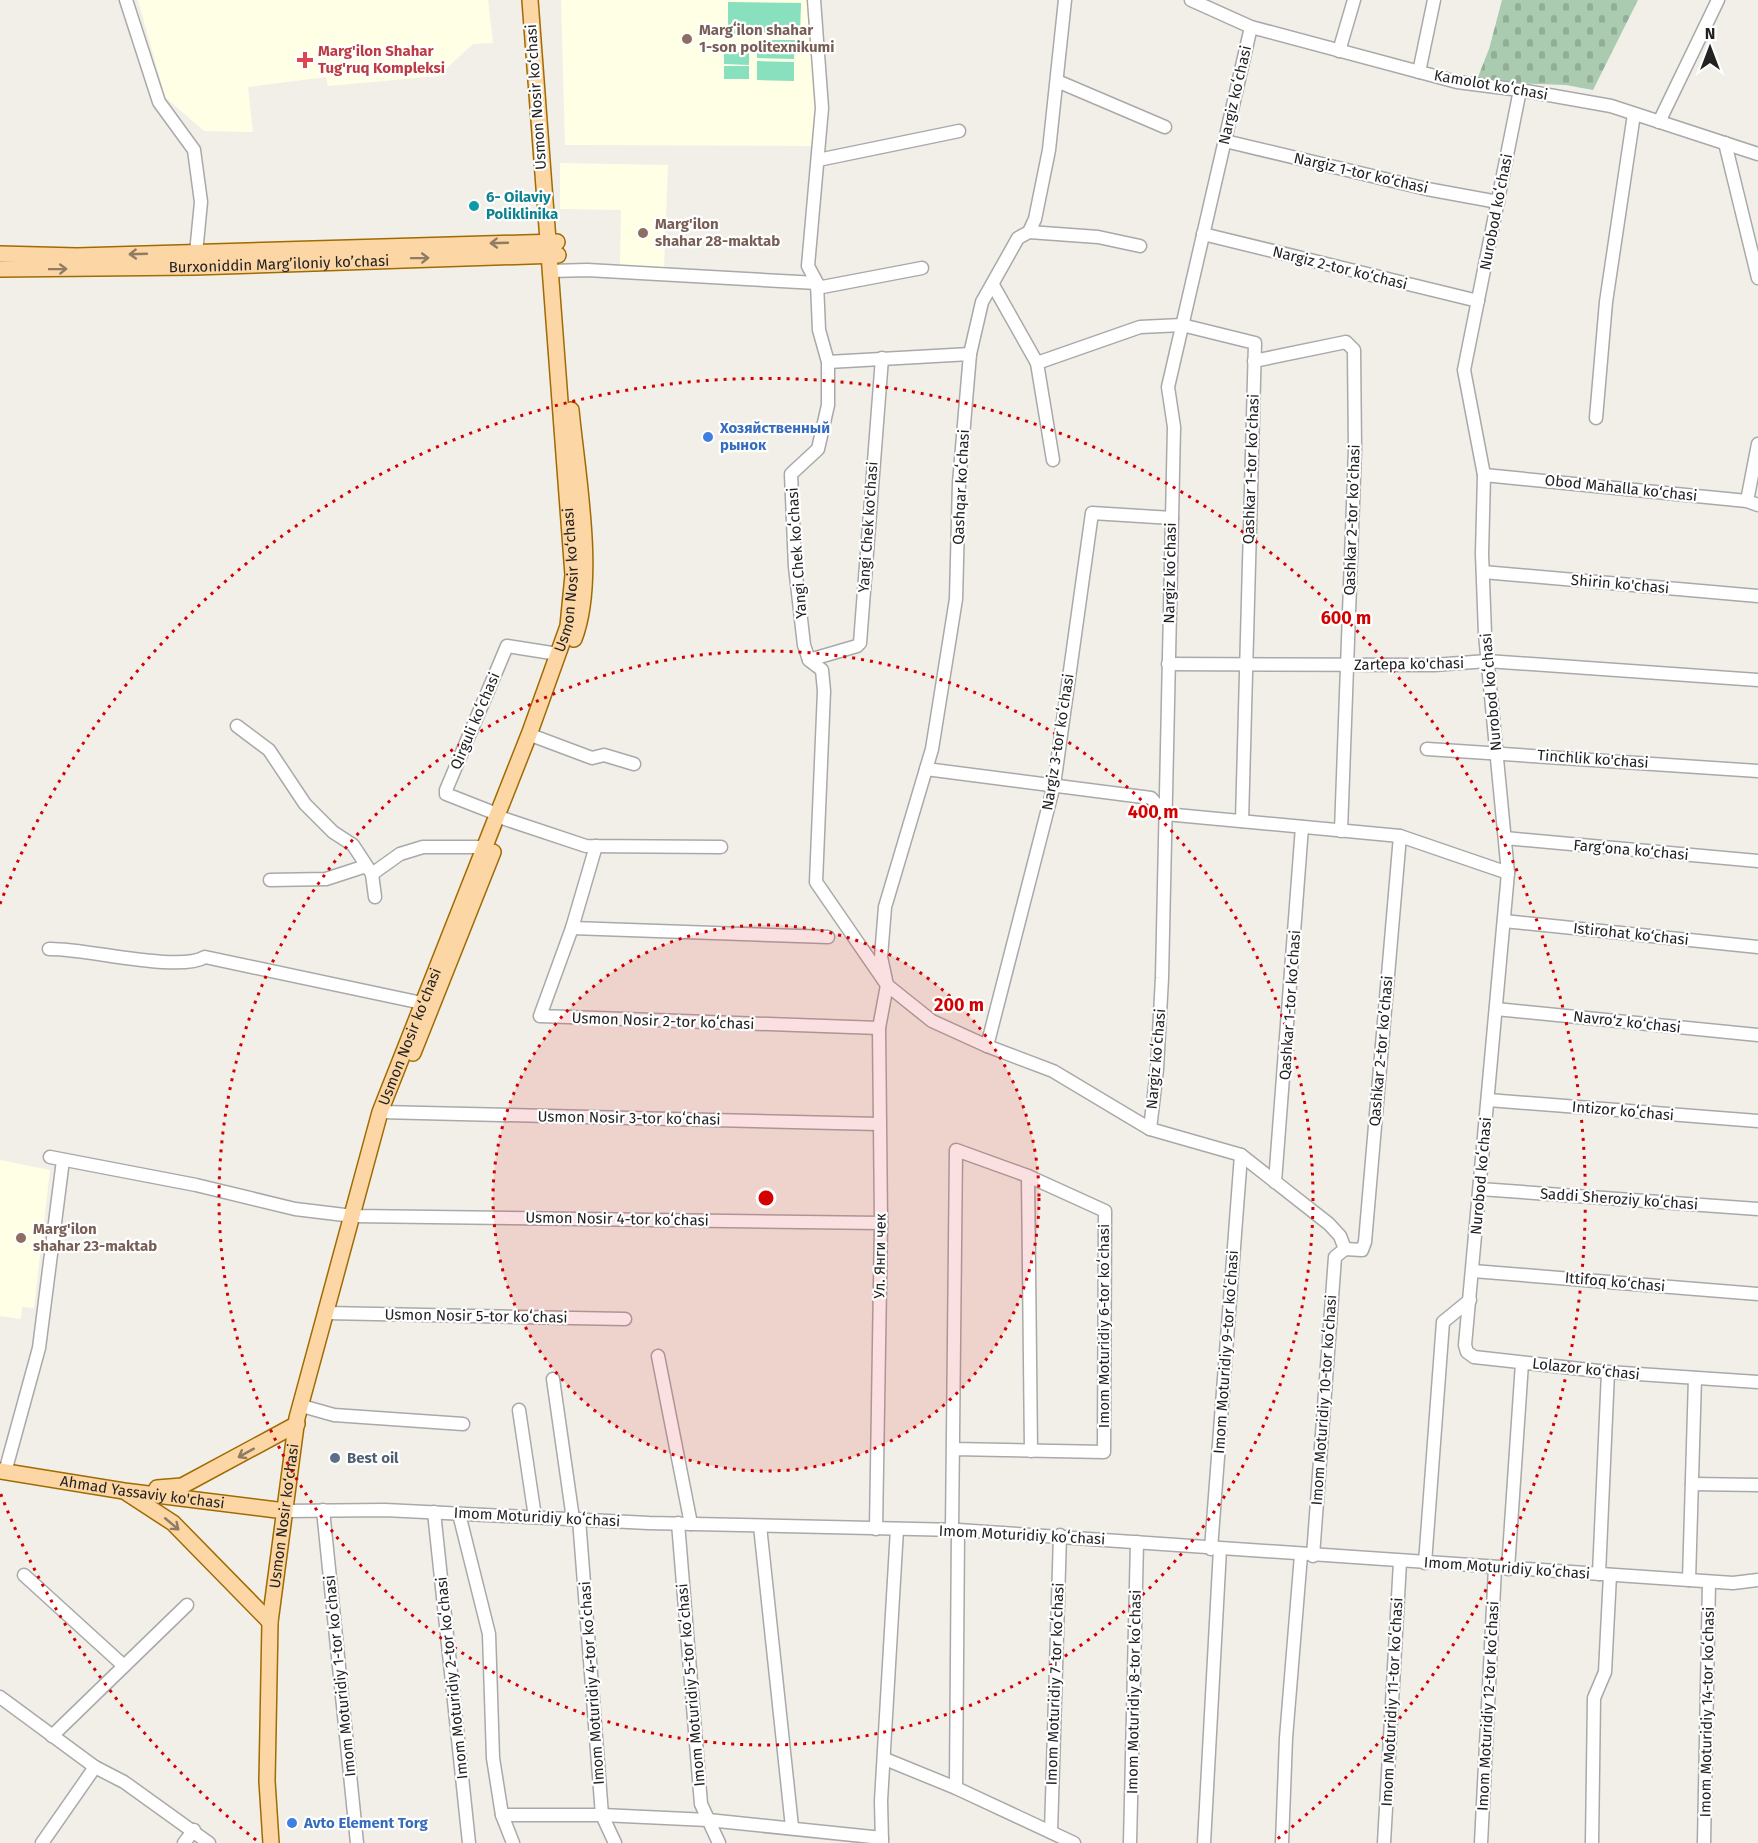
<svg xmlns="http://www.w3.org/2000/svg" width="1758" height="1843" viewBox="0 0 1758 1843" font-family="'Fira Sans',sans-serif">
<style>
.education{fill:#ffffe5}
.cemetery{fill:url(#cemetery-stones)}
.pitch{fill:#88e0be}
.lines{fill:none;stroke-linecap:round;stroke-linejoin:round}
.minor-casing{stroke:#a9a9a9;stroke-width:15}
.major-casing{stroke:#a06b00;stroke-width:18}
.minor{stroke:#fff;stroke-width:12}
.major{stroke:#fcd6a4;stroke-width:15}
.oneway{stroke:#8f7c63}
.ring{fill:none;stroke:#d40000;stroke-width:3;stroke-dasharray:3 6}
.education-dot{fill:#8d6e63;stroke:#fff;stroke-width:2}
.health-dot{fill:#e0444e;stroke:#fff;stroke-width:2}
.culture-dot{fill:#0f9aa8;stroke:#fff;stroke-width:2}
.shop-dot{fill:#3f7fe0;stroke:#fff;stroke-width:2}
.service-dot{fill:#5c6f8a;stroke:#fff;stroke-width:2}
.labels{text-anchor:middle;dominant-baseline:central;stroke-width:4.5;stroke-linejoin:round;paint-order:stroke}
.education-label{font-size:15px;font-weight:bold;fill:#785e54;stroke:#fff;text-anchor:start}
.health-label{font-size:15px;font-weight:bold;fill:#be3a42;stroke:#fff;text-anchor:start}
.street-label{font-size:15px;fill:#222;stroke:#fff}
.culture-label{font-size:15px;font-weight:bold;fill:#0d838f;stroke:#fff;text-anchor:start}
.shop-label{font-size:15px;font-weight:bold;fill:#366cbe;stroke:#fff;text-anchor:start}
.service-label{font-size:15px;font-weight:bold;fill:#4e5e75;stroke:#fff;text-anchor:start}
.centre{fill:#d40000;stroke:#fff;stroke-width:3}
.ring-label{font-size:18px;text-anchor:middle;font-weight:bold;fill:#d40000;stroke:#fff;stroke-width:4.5;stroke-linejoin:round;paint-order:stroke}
</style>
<defs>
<pattern id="cemetery-stones" width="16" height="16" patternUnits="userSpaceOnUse" patternTransform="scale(1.5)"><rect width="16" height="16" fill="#aacbaf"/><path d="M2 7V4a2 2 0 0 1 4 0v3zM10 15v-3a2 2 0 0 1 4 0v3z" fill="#92ae96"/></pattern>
</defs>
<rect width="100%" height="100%" fill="#f2efe9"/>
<g class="education">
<polygon points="138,0 488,0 493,43 473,44 438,76 328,86 326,77 248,87 253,132 204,131 165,97"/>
<polygon points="561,0 808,0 818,106 812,146 565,145"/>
<polygon points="560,163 668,165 664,269 620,266 621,210 560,209"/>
<polygon points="0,1160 50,1170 34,1308 22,1307 21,1319 0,1316"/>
</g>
<polygon class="cemetery" points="1502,0 1638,0 1593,90 1566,85 1476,82 1489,49"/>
<g class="pitch">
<polygon points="728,2 801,3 800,35 728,34"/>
<polygon points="757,40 795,40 794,59 757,58"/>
<polygon points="724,52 749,52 749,65 724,64"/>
<polygon points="757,61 794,62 794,81 757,80"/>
<rect x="724" y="66" width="25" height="13"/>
</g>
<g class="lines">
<g class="minor-casing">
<g id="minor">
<polyline points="126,0 159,102 194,150 201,202 196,253"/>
<polyline points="814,0 822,108 808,266 817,283 819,330 828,362 828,405 818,449 791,474 795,567 804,645 809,660 822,670 824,691 816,882 887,985 932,1021 987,1046 1053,1071 1150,1129 1241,1155 1329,1224 1340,1236 1345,1249"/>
<polyline points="1191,0 1251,27 1457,82 1520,90 1611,106 1758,154"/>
<polyline points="1339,51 1354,0"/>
<polyline points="1419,72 1434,0"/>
<polyline points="1057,81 1165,127"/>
<polyline points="1520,90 1464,370 1484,475 1482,554 1485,634 1508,873 1465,1345 1467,1352 1474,1357 1608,1372 1758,1382"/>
<polyline points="1659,122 1718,0"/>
<polyline points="1225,141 1427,189 1498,202"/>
<polyline points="1725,143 1758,278"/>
<polyline points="818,160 959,131"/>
<polyline points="1029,232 1098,237 1140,246"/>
<polyline points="1203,234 1478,301"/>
<polyline points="551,271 587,270 817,283"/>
<polyline points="993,285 1037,363 1140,327 1182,325 1255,343 1242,821"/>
<polyline points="817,288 922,268"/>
<polyline points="1254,361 1346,342 1354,350 1355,449 1341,831"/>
<polyline points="828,362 970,354"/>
<polyline points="1037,363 1053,460"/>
<polyline points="1596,418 1606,302 1634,114"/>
<polyline points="1484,475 1747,501 1758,505"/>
<polyline points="1747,501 1758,444"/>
<polyline points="1483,572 1758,596"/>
<polyline points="809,660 857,646 860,643 882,358"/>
<polyline points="1168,664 1434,665 1487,661 1758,680"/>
<polyline points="237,726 269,750 305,804 333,832 353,845 372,874 400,854 423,847 484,847"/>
<polyline points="536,737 592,758 604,755 634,764"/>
<polyline points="1427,749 1758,771"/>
<polyline points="926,769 1151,798 1165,814 1400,836 1508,873"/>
<polyline points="497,814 446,794 446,790 507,646 558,654"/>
<polyline points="505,819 586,846 721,847"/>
<polyline points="1505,838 1758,861"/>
<polyline points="596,846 572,928 540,1016 879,1028"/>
<polyline points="372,874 375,897"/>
<polyline points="270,880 326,879 366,866"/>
<polyline points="1504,921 1758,947"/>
<polyline points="572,928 828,937"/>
<path d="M49 949C86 948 178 973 205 957L422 1003"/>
<polyline points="1496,1009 1758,1035"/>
<polyline points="987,1046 1054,785 1092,513 1172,518"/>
<polyline points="1488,1100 1758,1121"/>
<polyline points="380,1112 879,1124"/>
<polyline points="1150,1129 1157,1069 1162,978 1174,427 1168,387 1251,27"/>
<polyline points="50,1157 196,1185 295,1209 353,1216 881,1223"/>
<polyline points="1028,1176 1031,1451"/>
<polyline points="1275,1182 1302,827"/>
<polyline points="1480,1189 1758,1209"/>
<polyline points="1345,1249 1362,1250 1365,1242 1400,836"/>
<polyline points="1473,1271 1758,1294"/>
<polyline points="327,1313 625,1319"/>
<polyline points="658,1356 691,1524"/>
<polyline points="553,1379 573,1519"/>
<polyline points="302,1406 334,1415 463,1424"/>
<polyline points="519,1410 535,1517"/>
<polyline points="5,1472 39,1348 63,1160"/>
<polyline points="1692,1484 1758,1485"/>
<polyline points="323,1510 357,1843"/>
<polyline points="285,1511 385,1510 649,1523 958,1530 1733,1583 1758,1580"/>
<polyline points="434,1512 469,1843"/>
<polyline points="459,1514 489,1634 493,1758 502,1815 513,1843"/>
<polyline points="579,1519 602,1815 615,1843"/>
<polyline points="678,1523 701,1804 719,1843"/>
<polyline points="760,1526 792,1827"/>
<polyline points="876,1529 881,1223 879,1028 887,985 881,957 885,907 932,749 956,599 959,483 970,354 982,302 1018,238 1029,232 1035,219 1049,150 1065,0"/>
<polyline points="952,1530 956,1150 1028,1176 1105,1211 1104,1452 953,1449"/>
<polyline points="1211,1549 1241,1155"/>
<polyline points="1313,1556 1335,1257 1345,1249"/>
<polyline points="1425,1563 1443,1322 1470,1300"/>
<polyline points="1508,1569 1522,1363"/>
<polyline points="1599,1574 1608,1372"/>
<polyline points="24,1575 124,1666"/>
<polyline points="1689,1580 1695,1378"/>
<polyline points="0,1697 95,1767 124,1782 209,1843"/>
<polyline points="52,1736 187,1605"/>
<polyline points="885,1759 956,1788 1074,1843"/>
<polyline points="956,1788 958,1530"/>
<polyline points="502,1815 602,1815 708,1820 882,1838"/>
<polyline points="1051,1832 1060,1535"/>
<polyline points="42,1843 95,1767"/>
<polyline points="184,1843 194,1830"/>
<polyline points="882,1843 881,1801 897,1529"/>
<polyline points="1130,1843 1137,1542"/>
<polyline points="1204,1843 1220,1549"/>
<polyline points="1282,1843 1286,1738 1301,1555"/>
<polyline points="1384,1843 1400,1562"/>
<polyline points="1481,1843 1495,1568"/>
<polyline points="1592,1843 1594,1698 1605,1672 1610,1575"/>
<polyline points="1704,1843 1709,1582"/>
</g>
</g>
<g class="major-casing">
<g id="major">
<polyline points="0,254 77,256 557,242"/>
<path id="s1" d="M0 269 194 267 558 255"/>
<path d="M571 410C577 474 597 580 574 639"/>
<polyline points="413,1053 493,852"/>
<path id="s2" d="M0 1471 124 1491 285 1511"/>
<polyline points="157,1488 182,1486 297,1424"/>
<polyline points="127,1493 173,1523 270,1622"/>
<path id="s3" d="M271 1843 267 1781 270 1622 297 1418 380 1112 530 732 568 626 573 575 530 0"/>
</g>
</g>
<use href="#minor" class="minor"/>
<use href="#major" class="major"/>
</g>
<defs><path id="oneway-shaft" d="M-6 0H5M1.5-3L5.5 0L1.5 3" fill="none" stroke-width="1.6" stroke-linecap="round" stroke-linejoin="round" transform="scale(1.5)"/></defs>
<g class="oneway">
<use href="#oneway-shaft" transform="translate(499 243) rotate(178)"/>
<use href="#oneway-shaft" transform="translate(138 254) rotate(178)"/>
<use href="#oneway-shaft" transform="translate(420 258) rotate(-1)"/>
<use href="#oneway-shaft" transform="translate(58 269) rotate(-1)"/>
<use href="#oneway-shaft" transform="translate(246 1453) rotate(151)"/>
<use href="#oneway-shaft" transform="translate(172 1524) rotate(40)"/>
</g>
<circle cx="766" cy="1198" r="273" fill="#d40000" fill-opacity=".12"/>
<g class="ring">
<circle cx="766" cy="1198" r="273"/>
<circle cx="766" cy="1198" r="547"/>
<path d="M256 1840A820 820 0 0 1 0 1492M0 904A820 820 0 1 1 1276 1840"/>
</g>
<g class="education-dot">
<circle cx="687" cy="39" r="6"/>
<circle cx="643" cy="233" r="6"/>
<circle cx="21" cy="1238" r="6"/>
</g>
<path class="health-dot" d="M302 51h6v6h6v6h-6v6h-6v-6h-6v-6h6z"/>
<circle class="culture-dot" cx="474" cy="206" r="6"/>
<g class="shop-dot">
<circle cx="708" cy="437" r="6"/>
<circle cx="292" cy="1823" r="6"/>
</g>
<circle class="service-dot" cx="335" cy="1458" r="6"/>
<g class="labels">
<g class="education-label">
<text x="699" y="30">Margʻilon shahar<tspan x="699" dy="17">1-son politexnikumi</tspan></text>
<text x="655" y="224">Marg'ilon<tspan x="655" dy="17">shahar 28-maktab</tspan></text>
<text x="33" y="1229">Marg'ilon<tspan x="33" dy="17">shahar 23-maktab</tspan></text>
</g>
<g class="health-label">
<text x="318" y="51">Marg'ilon Shahar<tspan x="318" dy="17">Tug'ruq Kompleksi</tspan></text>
</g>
<g class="street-label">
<text transform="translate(1491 85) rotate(10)">Kamolot koʻchasi</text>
<text transform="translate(1235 95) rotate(-77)">Nargiz koʻchasi</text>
<text transform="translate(536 97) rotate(-94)">Usmon Nosir ko‘chasi</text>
<text transform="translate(1361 173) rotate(13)">Nargiz 1-tor ko‘chasi</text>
<text transform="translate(1496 212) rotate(-79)">Nurobod koʻchasi</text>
<text stroke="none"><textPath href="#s1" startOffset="279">Burxoniddin Marg’iloniy ko’chasi</textPath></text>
<text transform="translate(1340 268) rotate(14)">Nargiz 2-tor ko‘chasi</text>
<text transform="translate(1251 469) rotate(-88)">Qashkar 1-tor koʼchasi</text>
<text transform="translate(961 487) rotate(-87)">Qashqar koʻchasi</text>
<text transform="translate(1621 488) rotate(6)">Obod Mahalla ko‘chasi</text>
<text transform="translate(1352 520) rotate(-88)">Qashkar 2-tor koʼchasi</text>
<text transform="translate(868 527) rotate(-86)">Yangi Chek ko'chasi</text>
<text transform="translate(797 553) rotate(-94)">Yangi Chek koʻchasi</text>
<text transform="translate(1170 573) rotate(-89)">Nargiz koʻchasi</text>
<text stroke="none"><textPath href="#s3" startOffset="1311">Usmon Nosir ko‘chasi</textPath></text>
<text transform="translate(1620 584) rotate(5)">Shirin ko'chasi</text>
<text transform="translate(1409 664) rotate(-1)">Zartepa ko'chasi</text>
<text transform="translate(1491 692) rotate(-95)">Nurobod koʻchasi</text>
<text transform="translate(475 721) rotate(-67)">Qirguli koʻchasi</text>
<text transform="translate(1058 742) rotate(-81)">Nargiz 3-tor koʻchasi</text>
<text transform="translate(1593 759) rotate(4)">Tinchlik ko'chasi</text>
<text transform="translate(1631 850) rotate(5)">Farg‘ona ko‘chasi</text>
<text transform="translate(1631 934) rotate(6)">Istirohat ko‘chasi</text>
<text transform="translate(1290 1005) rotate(-86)">Qashkar 1-tor koʼchasi</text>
<text transform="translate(663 1021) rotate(2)">Usmon Nosir 2-tor koʻchasi</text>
<text transform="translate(1627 1022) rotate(6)">Navro‘z ko‘chasi</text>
<text stroke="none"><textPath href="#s3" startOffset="825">Usmon Nosir ko‘chasi</textPath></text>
<text transform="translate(1381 1051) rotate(-85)">Qashkar 2-tor koʼchasi</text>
<text transform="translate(1156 1059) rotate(-85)">Nargiz koʻchasi</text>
<text transform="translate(1623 1111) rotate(5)">Intizor koʻchasi</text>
<text transform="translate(629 1118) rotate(1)">Usmon Nosir 3-tor koʻchasi</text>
<text transform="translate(1481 1176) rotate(-85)">Nurobod koʻchasi</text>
<text transform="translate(1619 1199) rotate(4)">Saddi Sheroziy koʻchasi</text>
<text transform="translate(617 1219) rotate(1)">Usmon Nosir 4-tor koʻchasi</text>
<text transform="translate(880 1256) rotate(-89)">Ул. Янги чек</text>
<text transform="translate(1615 1282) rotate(5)">Ittifoq ko‘chasi</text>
<text transform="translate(476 1316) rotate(1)">Usmon Nosir 5-tor koʻchasi</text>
<text transform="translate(1104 1326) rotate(-90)">Imom Moturidiy 6-tor koʻchasi</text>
<text transform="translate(1226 1352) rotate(-86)">Imom Moturidiy 9-tor koʻchasi</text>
<text transform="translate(1586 1369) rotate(6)">Lolazor ko‘chasi</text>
<text transform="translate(1324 1400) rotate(-86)">Imom Moturidiy 10-tor koʻchasi</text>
<text stroke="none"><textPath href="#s2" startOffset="144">Ahmad Yassaviy ko'chasi</textPath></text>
<text stroke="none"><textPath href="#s3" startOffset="328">Usmon Nosir ko‘chasi</textPath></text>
<text transform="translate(537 1517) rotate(3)">Imom Moturidiy koʻchasi</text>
<text transform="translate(1022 1535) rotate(3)">Imom Moturidiy koʻchasi</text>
<text transform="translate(1507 1568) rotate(4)">Imom Moturidiy koʻchasi</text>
<text transform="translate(340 1676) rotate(-96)">Imom Moturidiy 1-tor koʻchasi</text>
<text transform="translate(452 1678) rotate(-96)">Imom Moturidiy 2-tor koʻchasi</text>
<text transform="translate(592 1683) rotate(-94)">Imom Moturidiy 4-tor koʻchasi</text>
<text transform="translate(1055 1684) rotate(-88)">Imom Moturidiy 7-tor koʻchasi</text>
<text transform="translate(691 1685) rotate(-95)">Imom Moturidiy 5-tor koʻchasi</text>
<text transform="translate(1134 1692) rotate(-89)">Imom Moturidiy 8-tor koʻchasi</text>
<text transform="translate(1392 1702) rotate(-87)">Imom Moturidiy 11-tor koʻchasi</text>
<text transform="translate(1488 1706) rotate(-87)">Imom Moturidiy 12-tor koʻchasi</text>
<text transform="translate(1707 1712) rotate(-89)">Imom Moturidiy 14-tor koʻchasi</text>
</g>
<g class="culture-label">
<text x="486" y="197">6- Oilaviy<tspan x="486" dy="17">Poliklinika</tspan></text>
</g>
<g class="shop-label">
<text x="720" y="428">Хозяйственный<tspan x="720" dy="17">рынок</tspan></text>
<text x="304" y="1823">Avto Element Torg</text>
</g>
<g class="service-label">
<text x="347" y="1458">Best oil</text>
</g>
</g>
<circle cx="766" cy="1198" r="9" class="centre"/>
<g class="ring-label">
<text x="1346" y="624">600 m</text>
<text x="1153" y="818">400 m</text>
<text x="959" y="1011">200 m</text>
</g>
<g transform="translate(1710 48)" stroke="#ffffff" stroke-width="4.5" paint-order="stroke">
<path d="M0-4.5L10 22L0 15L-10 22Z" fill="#222222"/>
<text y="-9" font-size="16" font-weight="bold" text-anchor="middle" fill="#222222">N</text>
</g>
</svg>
